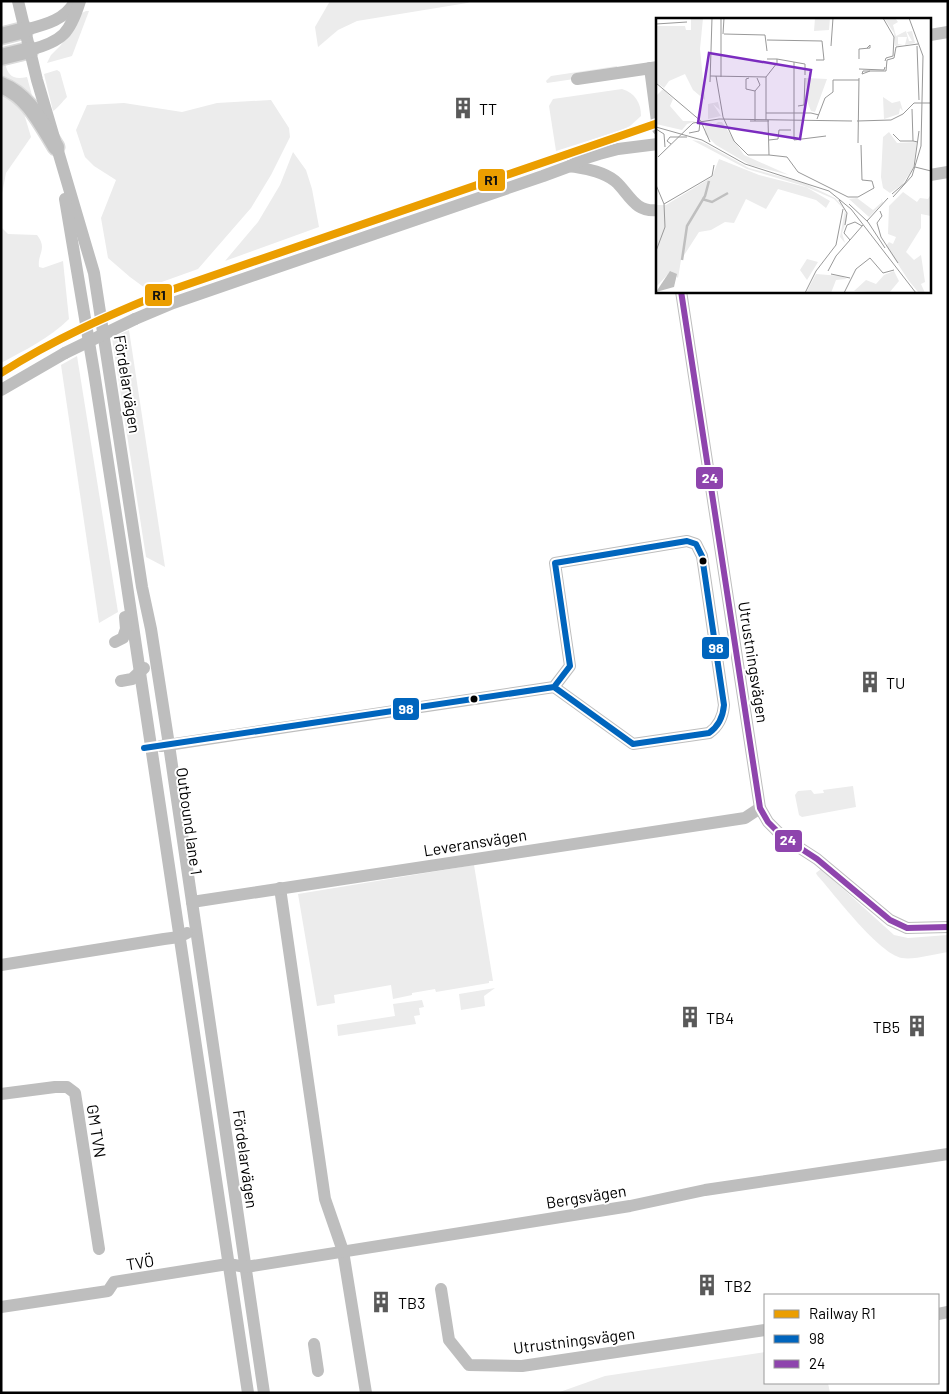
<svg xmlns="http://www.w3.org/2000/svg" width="949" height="1394" viewBox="0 0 949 1394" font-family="Barlow,sans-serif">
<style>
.green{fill:#ececec}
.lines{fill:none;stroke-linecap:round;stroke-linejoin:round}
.major-casing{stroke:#dbdbdb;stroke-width:19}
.minor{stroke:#bebebe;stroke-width:12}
.major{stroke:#bebebe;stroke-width:16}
.minor-bridge{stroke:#bebebe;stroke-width:12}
.bus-1-casing{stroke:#fff;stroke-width:10}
.bus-2-casing{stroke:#fff;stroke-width:10}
.bus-1{stroke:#0065bd;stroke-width:6}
.bus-2{stroke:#8e44ad;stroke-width:6}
.rail-1-casing{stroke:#fff;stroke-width:11}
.rail-1{stroke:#eb9e00;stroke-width:8}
.bus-dot{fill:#000;stroke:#fff;stroke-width:2}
.labels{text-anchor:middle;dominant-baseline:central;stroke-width:4;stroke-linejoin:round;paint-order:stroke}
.poi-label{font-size:16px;fill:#000;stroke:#fff;text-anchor:start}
.street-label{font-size:16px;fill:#000;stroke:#fff}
.inset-river{fill:none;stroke:#bfbfbf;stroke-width:2.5}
.inset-road{fill:none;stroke:#999;stroke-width:1}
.view{fill:#7b2cbf;fill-opacity:0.15;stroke:#7b2cbf;stroke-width:2.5}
.inset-edge{fill:none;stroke:#000;stroke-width:2.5}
.line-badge{stroke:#fff;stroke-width:2}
.badge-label{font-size:14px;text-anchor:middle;font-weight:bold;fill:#fff}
.pale-badge-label{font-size:14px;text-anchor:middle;font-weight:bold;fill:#111}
</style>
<rect width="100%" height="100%" fill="#fff"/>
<g class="green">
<polygon points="330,1 472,1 467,3 357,21 338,30 318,47 315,27"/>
<polygon points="86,11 89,11 72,56 47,63 51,55 60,46 70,34 82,13"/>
<path d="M5 63C8 76 13 80 27 77L33 99 1 78V64Z"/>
<polygon points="617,66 618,71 615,73 547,83 546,81 551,76"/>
<path d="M57 70 60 72 67 97C63 101 57 109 53 111L44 74Z"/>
<path d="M622 89C635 93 641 103 641 116L630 126 622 130 556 151 549 106 553 99Z"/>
<polygon points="1,95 5,96 22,107 31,137 6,173 1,199"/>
<polygon points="271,100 289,128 290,137 271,175 251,208 198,269 145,288 130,277 108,258 101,218 116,180 94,166 85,157 76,130 87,105 124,103 182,112 217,103"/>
<polygon points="293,152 306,170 312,189 319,227 225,261 258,222 280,185"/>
<path d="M1 227 8 234 37 235C48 249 37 254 39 267L43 268 63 261 69 319C50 338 25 350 1 363Z"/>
<polygon points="129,330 165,567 146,557 112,338"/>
<polygon points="77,356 118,612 99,623 61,365"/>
<polygon points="853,786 856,807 802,817 799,815 795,795 798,791 811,790 814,794 824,793 823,790"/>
<polygon points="474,865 493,981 489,981 489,983 436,992 435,989 412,993 412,995 393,999 391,985 334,995 335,1003 317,1006 298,894"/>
<path d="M821 869 894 935 908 938 948 935V952C935 954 914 960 902 958 879 954 834 894 817 875L816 873Z"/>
<polygon points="495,988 484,996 485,1006 461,1010 459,994"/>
<polygon points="422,1000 424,1007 419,1008 420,1015 414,1016 416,1024 338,1036 337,1025 395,1016 393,1004"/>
<polygon points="765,1352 765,1383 828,1383 830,1393 557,1393 605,1376"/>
</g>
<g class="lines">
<g class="major-casing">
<g id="major">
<polyline points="1,36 25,30"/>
<polyline points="1,57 30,50"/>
<path d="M1 85C29 96 41 123 56 147"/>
</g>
</g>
<g class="minor">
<polyline points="18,1 37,80 94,273 142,587 151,629 169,745 264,1393"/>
<path d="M25 30C44 25 66 20 75 1"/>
<polyline points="930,35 948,32"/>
<path d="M30 50C63 41 70 33 80 1"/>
<polyline points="650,68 658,129"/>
<polyline points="577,79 658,67"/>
<path d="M570 166C586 169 602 171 615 181 629 193 634 213 658 210"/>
<polyline points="930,175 948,172"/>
<polyline points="65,199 94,372 124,566 248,1393"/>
<polyline points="681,291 760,808 768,822 783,837 817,859 890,920 907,928 948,927"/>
<polyline points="135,319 173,303 543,176 570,166 583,159 599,154 618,149 658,144"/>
<polyline points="1,390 65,353"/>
<polyline points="115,642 123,638 126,629 125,617"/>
<polyline points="121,681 132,679 144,668"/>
<path d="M161 746 554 687 570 666 555 563 687 541 696 544 702 556 724 705C723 717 719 726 709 733L633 744 554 687"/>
<polyline points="280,888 325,1199 343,1251 366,1393"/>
<polyline points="192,902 745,818 760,808"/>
<polyline points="1,965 164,939 179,937 187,933"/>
<polyline points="1,1094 55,1087 67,1087 75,1093 99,1249"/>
<polyline points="441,1289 449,1340 469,1365 522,1366 765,1330"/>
<polyline points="1,1307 108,1291 114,1282 228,1264 246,1267 630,1206 705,1190 948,1154"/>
<polyline points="938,1314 948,1312"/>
<polyline points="314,1344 318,1371"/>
</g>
<use href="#major" class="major"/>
<polyline class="minor-bridge" points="65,353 135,319"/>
<g class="bus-1-casing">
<path id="bus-1" d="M144 748 554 687 570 666 555 563 687 541 696 544 702 556 724 705C723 717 719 726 709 733L633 744 554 687"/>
</g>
<g class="bus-2-casing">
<polyline id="bus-2" points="681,291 760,808 768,822 783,837 817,859 890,920 907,928 948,927"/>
</g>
<use href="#bus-1" class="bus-1"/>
<use href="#bus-2" class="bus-2"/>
<g class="rail-1-casing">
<path id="rail-1" d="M1 373C54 339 111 314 168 291L658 123"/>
</g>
<use href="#rail-1" class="rail-1"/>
</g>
<defs>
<g id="building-bare" transform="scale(1.725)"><path d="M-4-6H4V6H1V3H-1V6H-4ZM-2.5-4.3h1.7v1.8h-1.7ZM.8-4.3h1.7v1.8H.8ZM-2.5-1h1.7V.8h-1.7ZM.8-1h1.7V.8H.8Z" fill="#595959" stroke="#fff" stroke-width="2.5" paint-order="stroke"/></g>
</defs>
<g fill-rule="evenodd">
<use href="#building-bare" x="463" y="108"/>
<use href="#building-bare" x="870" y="682"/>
<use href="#building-bare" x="690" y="1017"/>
<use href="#building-bare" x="917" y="1026"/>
<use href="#building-bare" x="707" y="1285"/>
<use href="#building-bare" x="381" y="1302"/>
</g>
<g class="bus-dot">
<circle cx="703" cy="561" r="4.5"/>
<circle cx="474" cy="699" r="4.5"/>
</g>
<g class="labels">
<g class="poi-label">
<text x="479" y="108">TT</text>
<text x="886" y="682">TU</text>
<text x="706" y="1017">TB4</text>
<text x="900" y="1026" text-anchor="end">TB5</text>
<text x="724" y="1285">TB2</text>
<text x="398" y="1302">TB3</text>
</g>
<g class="street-label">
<text transform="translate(128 384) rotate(81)">Fördelarvägen</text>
<text transform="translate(754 662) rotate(81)">Utrustningsvägen</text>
<text transform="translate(190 821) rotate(82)">Outbound lane 1</text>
<text transform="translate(475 842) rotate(-9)">Leveransvägen</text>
<text transform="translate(97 1131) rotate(81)">GM TVN</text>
<text transform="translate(246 1159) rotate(82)">Fördelarvägen</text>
<text transform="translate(586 1196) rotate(-9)">Bergsvägen</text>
<text transform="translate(140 1262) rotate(-9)">TVÖ</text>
<text transform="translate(574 1340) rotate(-7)">Utrustningsvägen</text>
</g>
</g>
<g transform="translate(656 18)">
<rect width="275" height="275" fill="#fff"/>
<path d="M35 0H47L44 31 49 82 37 72 29 56 13 63 8 70 0 64V8H29L30 12H35ZM159 0H174L173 12 158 13ZM228 0H239L242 4 237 7 240 18 250 13 253 23H256L251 14 256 13 259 25 249 27 251 19H242V26L247 27 239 28 238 15ZM150 60 171 61 159 94 155 93 151 83ZM7 71 17 81 14 88 27 103H40L31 106 26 112 0 106V78ZM227 79 236 85 244 83 247 93 244 90 243 96 228 101ZM62 84 64 92 57 86 65 98 52 101V86ZM62 104H66L88 137 133 157 94 147 60 127 49 116V106L58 108ZM233 114 241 125 261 124 257 150 246 167 234 175 227 170 225 159 227 119ZM36 122 43 123 50 126 93 150 148 165 179 180 189 191 191 202 186 215 189 225 184 219 189 192 178 181 148 168 91 151ZM63 141 103 157 150 169 174 183 170 190 160 182 122 171 110 191 90 181 78 205 69 204 55 212 43 214 25 242 22 260 15 253 0 269V187H10L56 159ZM247 174 261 184 264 180 272 181 275 176V198L265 196V210L250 234 258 242 265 237 269 264 265 266 269 275H263L253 263 230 228 233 224 237 226 240 219 232 216 233 188ZM201 180 217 192 226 184 225 180 227 185 213 199 193 181ZM151 241 162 244 151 262 144 252ZM238 253 243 263 233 275 198 273 210 262 220 266 228 257ZM160 256 185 258 191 261 180 262 175 275H150Z" fill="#ececec"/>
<path d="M14 253 21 256 18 269 0 274Z" fill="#bfbfbf"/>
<path class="inset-river" d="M46 181 56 184 72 175M26 242 31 208 49 178 53 163"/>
<path class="inset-road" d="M65 0V59M227 0 238 19 237 38 230 40 229 43M0 6 31 4M67 16 68 0M68 16 109 17 111 33M111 22 166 23 168 42H160M175 28 177 0M261 28 263 82M121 41 149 46V57M203 41V31L214 30V27L211 30M138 44V122L170 118M203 51 228 52 229 49M214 53 206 56 207 53H230L231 42 238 40 240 29 262 26M54 58 110 59 121 45V41H111M60 58 67 99 78 123 92 137H113M110 59V102M93 60 90 61V71L99 73M54 64 56 0M0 65 46 104M142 88 148 87 149 60M256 91 257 123 262 124M110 95H155L163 97M161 101 169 80 177 74V62H203M112 102 113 137 131 139 142 154 192 179H202L218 170 216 163 206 162 205 127M94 103H113M99 103V73L104 67 101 60M201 103 235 102 247 96 258 85H275M46 106 54 124M0 109 46 122 89 146 173 173 195 191 260 275M0 111 8 116 9 129M33 115 43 113 44 104M237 116 244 123H257M113 122 122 121 123 112H135M202 125 203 60M15 126 11 123 14 119H31M2 139 37 105 63 101 196 103M259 149 275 153M0 167 8 186 9 209 0 233M236 176 249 165 258 149 263 113M237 179 256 158 265 128 267 38 253 0M183 182 191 195 189 207M8 186 56 158 58 147M193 186 212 204 229 230M224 193 226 198 221 205 225 219 242 245M211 203 232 180M194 222 188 215 191 207 199 204 206 208M172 253 180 238 207 207M175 256 194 260M149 275 160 253 180 227 187 191M188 275 200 251 214 240 227 255 238 252"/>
<path class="view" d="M53 35 155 52 144 121 42 105Z"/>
<rect width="275" height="275" class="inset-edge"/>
</g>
<g class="line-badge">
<rect x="477" y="168" width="29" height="24" rx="5" fill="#eb9e00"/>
<rect x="144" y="283" width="29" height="24" rx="5" fill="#eb9e00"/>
<rect x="695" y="466" width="29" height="24" rx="5" fill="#8e44ad"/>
<rect x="701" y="636" width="29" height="24" rx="5" fill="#0065bd"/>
<rect x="392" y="697" width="28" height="24" rx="5" fill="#0065bd"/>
<rect x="774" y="829" width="29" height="24" rx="5" fill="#8e44ad"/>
</g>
<g class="badge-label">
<text x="710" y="483">24</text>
<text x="716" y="653">98</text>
<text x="406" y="714">98</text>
<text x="788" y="845">24</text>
</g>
<g class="pale-badge-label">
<text x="491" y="185">R1</text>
<text x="159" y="300">R1</text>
</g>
<rect width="949" height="1394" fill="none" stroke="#000000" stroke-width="5"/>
<rect x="764" y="1294" width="175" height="90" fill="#ffffff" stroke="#999999"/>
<rect x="774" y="1310" width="25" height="8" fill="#eb9e00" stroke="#999999"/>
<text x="809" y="1319" font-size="15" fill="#000000">Railway R1</text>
<rect x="774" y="1335" width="25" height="8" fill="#0065bd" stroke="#999999"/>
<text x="809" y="1344" font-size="15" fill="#000000">98</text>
<rect x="774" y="1360" width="25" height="8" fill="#8e44ad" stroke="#999999"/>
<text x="809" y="1369" font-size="15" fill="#000000">24</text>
</svg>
